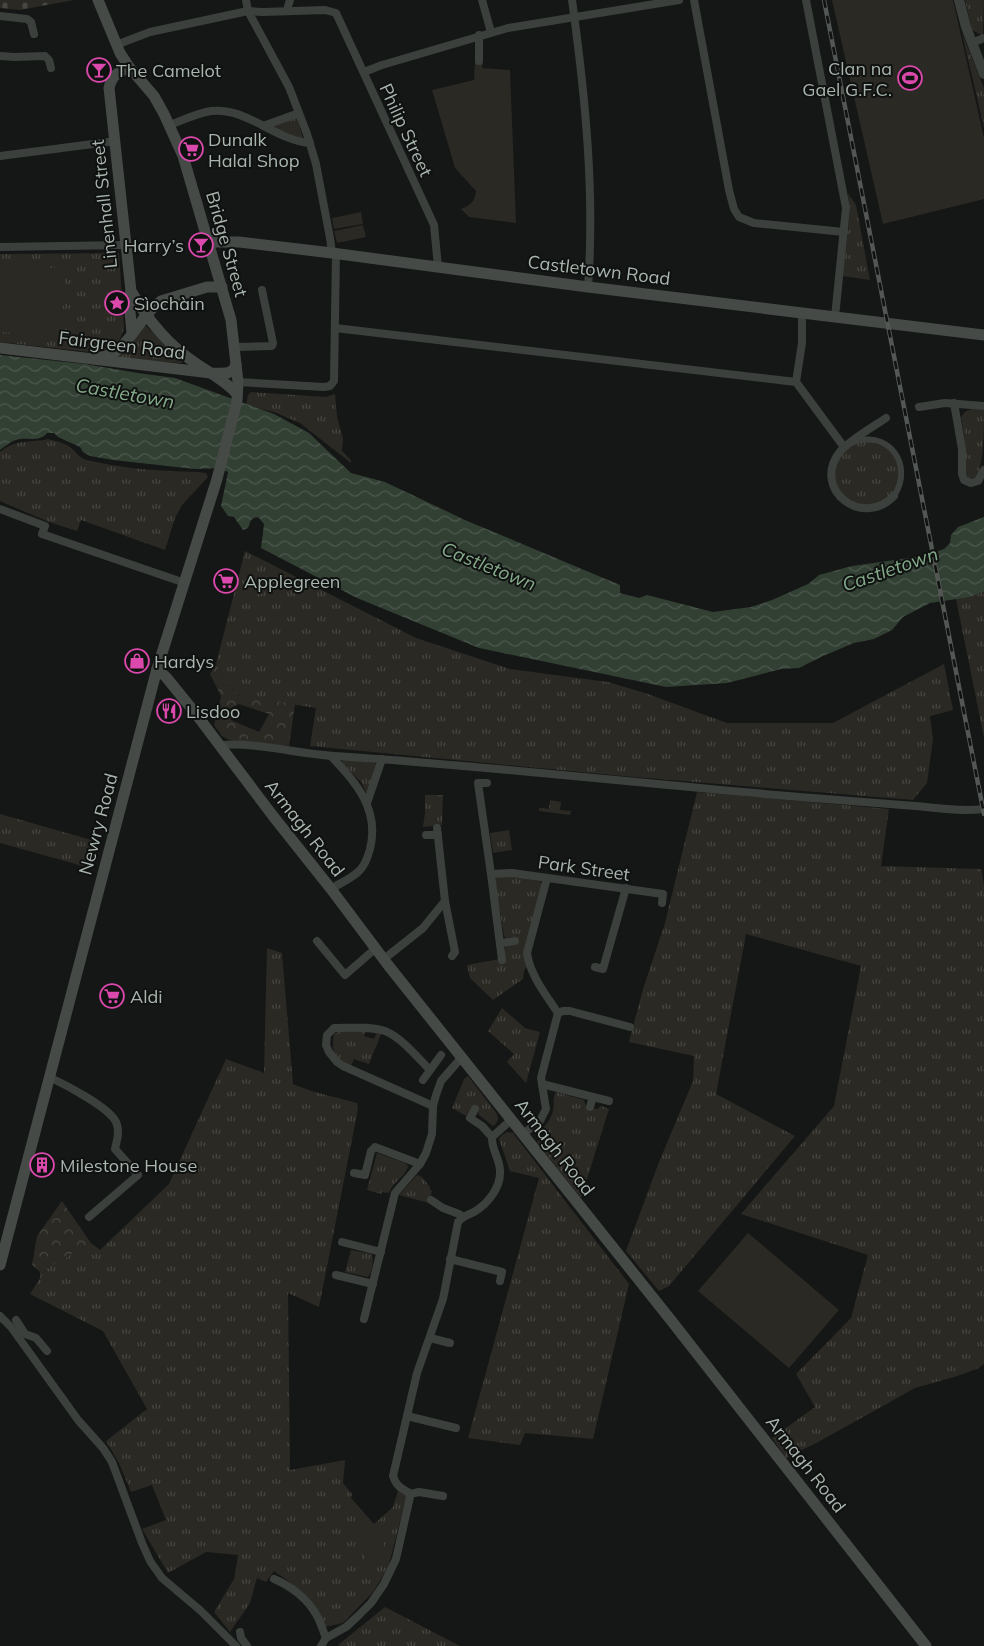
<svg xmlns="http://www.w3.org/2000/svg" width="984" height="1646" viewBox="0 0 984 1646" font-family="Mulish,sans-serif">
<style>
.grass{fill:url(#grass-tufts)}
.forest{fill:url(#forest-crowns);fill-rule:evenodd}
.cemetery{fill:url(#cemetery-stones)}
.pitch{fill:#2b2923}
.water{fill:url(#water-waves)}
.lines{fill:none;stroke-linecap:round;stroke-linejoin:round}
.pedestrian{stroke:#3b403d;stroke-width:6}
.minor{stroke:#3b403d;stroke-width:8}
.tertiary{stroke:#3b403d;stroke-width:10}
.secondary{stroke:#454a47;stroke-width:11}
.rail-casing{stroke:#525754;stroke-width:4.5}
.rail{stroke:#101111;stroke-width:2.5;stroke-dasharray:8;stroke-linecap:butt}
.labels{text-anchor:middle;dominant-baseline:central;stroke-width:4;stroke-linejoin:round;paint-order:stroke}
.poi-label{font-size:18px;fill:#a8b5ad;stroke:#101111;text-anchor:start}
.street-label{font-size:18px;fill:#a8b5ad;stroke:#101111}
.water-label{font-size:19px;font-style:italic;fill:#84ab89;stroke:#101111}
</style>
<defs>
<pattern id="grass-tufts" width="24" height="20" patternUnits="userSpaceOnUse" patternTransform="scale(1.25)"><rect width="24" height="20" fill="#2b2923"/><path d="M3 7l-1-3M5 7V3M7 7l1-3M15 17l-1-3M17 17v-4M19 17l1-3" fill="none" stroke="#474640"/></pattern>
<pattern id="forest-crowns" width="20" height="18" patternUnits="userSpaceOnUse" patternTransform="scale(1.25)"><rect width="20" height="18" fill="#2b2923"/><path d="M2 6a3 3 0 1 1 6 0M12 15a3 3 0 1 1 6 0" fill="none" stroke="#474640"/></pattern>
<pattern id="cemetery-stones" width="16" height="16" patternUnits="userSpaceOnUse" patternTransform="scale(1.25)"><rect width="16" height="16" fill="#2b2923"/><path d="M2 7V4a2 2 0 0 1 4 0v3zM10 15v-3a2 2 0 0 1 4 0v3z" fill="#474640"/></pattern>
<pattern id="water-waves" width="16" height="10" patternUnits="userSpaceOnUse" patternTransform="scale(1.25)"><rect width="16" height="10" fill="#323f33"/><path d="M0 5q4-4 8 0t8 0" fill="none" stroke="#4d584e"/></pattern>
</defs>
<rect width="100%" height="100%" fill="#151616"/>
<g class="grass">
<polygon points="965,0 984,0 983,36 972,30"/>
<polygon points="962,33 984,88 984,128"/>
<polygon points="296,116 303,138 296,138 272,126"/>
<polygon points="848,193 856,205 870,280 843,276 850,211"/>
<polygon points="119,253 124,329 120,339 113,347 98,353 0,342 0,254"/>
<polygon points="145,325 162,342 181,359 182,363 109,359"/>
<polygon points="251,392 326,397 335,394 337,417 343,438 342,451 351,460 351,463 300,423 274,412 246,405 248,395"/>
<path d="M973 409 984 410C984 429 984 463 976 478H968L965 473 964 434 961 417 966 411Z"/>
<path d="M48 439C55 441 63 442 70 447 79 454 77 458 91 461 118 467 144 470 171 471 183 472 194 471 206 473L208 477 182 505 175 518 165 550 81 520 77 531 49 522 0 501V452C16 439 29 443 48 439Z"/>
<polygon points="868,441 886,447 896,459 900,477 893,495 888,500 864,507 840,494 834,477 837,459 849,446"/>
<polygon points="245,551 416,638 510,669 608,682 645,693 727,723 833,723 944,664 953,710 930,716 933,739 927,783 913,800 623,776 310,746 316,708 236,695 216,664"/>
<polygon points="984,591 984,738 956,599 970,597"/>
<polygon points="343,759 375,763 377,766 368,792 366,792 361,782 342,763"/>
<polygon points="697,792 889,809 881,866 981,869 984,885 984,1364 977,1369 954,1377 915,1388 820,1441 786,1458 772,1438 815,1407 796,1374 851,1318 868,1255 741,1214 834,1106 861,966 746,934 716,1094 795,1136 669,1286 659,1291 626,1251 659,1162 693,1081 694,1056 629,1042 643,989 665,923"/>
<polygon points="425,795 443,795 442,825 423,827 425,813"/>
<polygon points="550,800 561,802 560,810 571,811 570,815 539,811 539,808 549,809"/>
<polygon points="0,814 95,841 90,868 0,843"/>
<polygon points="509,830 512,850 493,853 490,833"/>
<polygon points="501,875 539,881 541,882 541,887 524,954 527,966 524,971 523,979 493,1000 470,978 467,965 505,958 505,946 515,943 514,937 506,938 504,936 495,881 497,877"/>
<path d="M267 948 282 953 293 1084 311 1091 357 1103 358 1109 319 1307 288 1293 290 1470 345 1460 343 1483 352 1494 351 1498 374 1524 393 1507 398 1491 407 1495 388 1568 373 1592 343 1623 325 1627C312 1597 300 1589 274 1571L266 1582 257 1578 250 1603 230 1632 214 1612 234 1579 238 1555 206 1552 168 1573 142 1529 166 1520 152 1485 131 1492 119 1463 106 1441 147 1409 103 1331 30 1294 46 1269 91 1243 100 1250 169 1184 226 1059 264 1073Z"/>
<polygon points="502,1008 525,1028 540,1032 526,1083 507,1062 514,1054 488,1031"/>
<path d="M340 1031H366L364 1036 374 1039 377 1032 381 1034 369 1064 354 1059 351 1066C334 1059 331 1052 334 1034Z"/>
<path d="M468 1076 497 1114C498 1119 498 1123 493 1126L478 1114 479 1112 472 1107 466 1116 452 1108 464 1079Z"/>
<path d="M556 1092 584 1100 586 1107 597 1109 601 1106 609 1109 581 1198 537 1142 546 1134 543 1129C547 1123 552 1117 553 1110 555 1103 552 1098 556 1092Z"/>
<polygon points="507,1132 513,1133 629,1284 593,1439 525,1433 520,1445 468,1438 539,1178 510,1171 499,1139 501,1136"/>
<path d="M377 1153 405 1163 408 1166C406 1177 392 1182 389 1193L382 1192 381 1194 367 1190Z"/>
<polygon points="417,1175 422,1177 430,1187 430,1190 432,1190 429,1203 399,1195"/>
<path d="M351 1250 372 1254C374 1261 372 1272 368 1277L345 1272Z"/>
<polygon points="385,1607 460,1646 341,1646 338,1645"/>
</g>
<g class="forest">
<path d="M216 664 236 695 295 704 289 746 229 740 222 736 214 725 221 696 210 674ZM239 704 269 714 259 732 231 720 229 709Z"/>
<polygon points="62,1201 91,1243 46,1269 40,1279 40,1272 32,1265 37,1236"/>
</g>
<polygon class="cemetery" points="0,0 74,0 20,10 0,8"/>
<g class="pitch">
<polygon points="832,0 953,0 984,138 984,199 883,224"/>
<path d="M483 61 482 68 510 70 516 223 469 217 461 209C470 206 475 201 476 191L455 168 432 90 474 80 475 62Z"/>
<polygon points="361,212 363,224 334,229 332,218"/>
<polygon points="363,225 366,237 337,243 334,231"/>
<polygon points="0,264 66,269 60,337 0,332"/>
<polygon points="748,1233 839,1310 789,1368 698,1291"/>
<polygon points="379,1526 387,1558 366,1563 358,1531"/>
</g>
<path class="water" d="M0 355 85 364 138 373 175 378 274 414 309 433 351 473 385 482 465 520 620 585V593L639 598 647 595 713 612 751 607 772 600 808 584 819 575 852 566 923 556 944 549 950 543 951 535 958 527 984 517V591L970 597 930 603 903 617 892 630 874 639 854 643 823 656 799 668 781 669 727 683 666 687 479 648 357 598 261 548 264 524 259 518 256 517 251 520 248 528 243 530 234 517 228 516 221 506 228 472 220 468 195 469 113 460 90 456 83 452 80 447 58 437 54 433H47C39 444 25 435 13 441 9 443 4 447 0 450Z"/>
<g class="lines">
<path class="pedestrian" d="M851 443C887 428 915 464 894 496"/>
<g class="minor">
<polyline points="246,0 248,11 289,87 307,134 316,164 330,238 332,253"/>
<polyline points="482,0 491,32"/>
<path d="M572 0C585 94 595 192 588 287"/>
<polyline points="694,0 729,190 734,209 739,217 754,223 844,232"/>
<polyline points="806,0 846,208 835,317"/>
<polyline points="288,11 288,6 290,0"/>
<polyline points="0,16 27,19 31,22 34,34"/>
<polyline points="479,35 479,61"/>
<polyline points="972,43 984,38"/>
<polyline points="116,45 150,32 248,11 263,12 325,10 336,13 434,225 438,267"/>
<polyline points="0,56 14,57 45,56 49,60 51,68"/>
<polyline points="364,72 382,65 508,28 679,0"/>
<path d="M170 125C183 120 197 113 211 111 247 107 274 140 310 143"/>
<polyline points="263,126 299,113"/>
<polyline points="0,156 116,141"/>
<polyline points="0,247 125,245"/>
<polyline points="802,313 802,343 796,382 844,447"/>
<polyline points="335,328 796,382"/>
<polyline points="235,347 272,346 273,343 262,290"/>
<polyline points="238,382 324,387 330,386 334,381 336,253"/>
<polyline points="954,403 962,449 962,474 964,480 971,483 978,481 984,470"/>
<polyline points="919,407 945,403 984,406"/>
<path d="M886 418C873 427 848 441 839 453 812 489 862 529 894 496"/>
<polyline points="0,509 45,526 42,534 185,583"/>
<path d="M220 745C259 742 297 754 335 756 490 766 645 784 800 797 838 800 876 803 915 806 938 808 961 812 984 809"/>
<polyline points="487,783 478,783 491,874 512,873 663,894 662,903"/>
<polyline points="367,803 382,759"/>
<polyline points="426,835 438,835"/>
<polyline points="491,874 502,960"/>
<path d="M547 878 527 953C530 975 546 995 558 1013"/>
<path d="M331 889C340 883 353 878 360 870 366 864 368 856 370 849 380 809 356 783 331 756"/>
<polyline points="445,901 455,952 452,956"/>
<polyline points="317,941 345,975 376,948"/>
<polyline points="500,943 515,941"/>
<polyline points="384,959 423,928 445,901 437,828"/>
<polyline points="595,967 603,969 626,888"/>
<path d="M430 1070C418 1058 401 1037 385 1031 370 1026 350 1028 334 1028L327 1035 326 1045 329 1052 337 1062 343 1066 433 1106"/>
<path d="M49 1077C64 1084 109 1107 116 1122 120 1131 117 1140 115 1149L138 1175 89 1217"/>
<polyline points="423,1080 441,1055"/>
<polyline points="542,1084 609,1101"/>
<polyline points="590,1107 593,1097"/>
<polyline points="475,1109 470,1118 482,1126 492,1137"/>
<polyline points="523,1134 540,1121 546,1109 541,1078 558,1013 563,1011 570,1011 630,1027"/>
<polyline points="354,1173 365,1175 371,1151 375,1147 420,1164"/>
<polyline points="431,1200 443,1208 459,1214 462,1216"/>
<polyline points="342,1242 381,1252"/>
<polyline points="450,1259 502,1272 500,1281"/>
<polyline points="336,1275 373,1284"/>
<polyline points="0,1316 11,1327 78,1420 103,1448 112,1462 142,1543 150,1561 162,1578 201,1611 236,1646"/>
<polyline points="364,1319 395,1193 420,1164 426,1153 432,1134 433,1106 436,1095 441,1081 462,1057"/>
<polyline points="16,1320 25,1334 36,1338 47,1351"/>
<polyline points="430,1338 450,1343"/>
<polyline points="407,1416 456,1428"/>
<polyline points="410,1494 419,1492 443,1496"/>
<path d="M274 1579C291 1586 308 1599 317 1616 321 1623 323 1631 326 1638"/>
<polyline points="240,1632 241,1638 247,1646"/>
<path d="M321 1646 326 1638 346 1627 358 1616 371 1603 384 1584 396 1559 410 1497 408 1492C400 1488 396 1485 393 1476L417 1373 443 1299 458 1222C463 1216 467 1215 474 1212 488 1204 501 1187 500 1171 500 1159 491 1149 492 1137L511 1120"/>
</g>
<polyline class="tertiary" points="959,0 966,27 984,74"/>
<g class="secondary">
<path d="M129 67C117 73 112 75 109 88L131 291C147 319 167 344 194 362 209 373 225 380 237 394"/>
<polyline points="209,242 239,242 332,253 588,287 984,335"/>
<polyline points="131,291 129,301 132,333"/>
<path d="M0 348 211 373C222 373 232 376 236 365"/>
<path d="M97 358C129 355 137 317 161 301L207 287H222"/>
<polyline points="157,669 166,677 196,714 273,816 331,889 388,965 670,1319 926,1646"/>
<polyline points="0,1265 157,669 217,479 237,401 238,382 231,320 183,156 164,114 154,96 129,67 120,53 98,0"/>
</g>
<g class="rail-casing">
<polyline id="rail" points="824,0 984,814"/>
</g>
<use href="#rail" class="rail"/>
</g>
<defs>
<g id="bar-ring" transform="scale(1.25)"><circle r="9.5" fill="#101111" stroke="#da49ab" stroke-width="1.5"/><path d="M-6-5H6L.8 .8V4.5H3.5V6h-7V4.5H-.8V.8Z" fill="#da49ab"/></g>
<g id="stadium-ring" transform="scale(1.25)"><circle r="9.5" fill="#101111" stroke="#da49ab" stroke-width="1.5"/><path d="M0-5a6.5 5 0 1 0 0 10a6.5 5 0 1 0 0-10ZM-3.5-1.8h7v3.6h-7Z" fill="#da49ab"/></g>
<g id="supermarket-ring" transform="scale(1.25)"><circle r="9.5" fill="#101111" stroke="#da49ab" stroke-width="1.5"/><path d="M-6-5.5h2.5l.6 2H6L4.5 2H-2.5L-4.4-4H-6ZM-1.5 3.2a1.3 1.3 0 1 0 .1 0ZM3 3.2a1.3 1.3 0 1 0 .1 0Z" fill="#da49ab"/></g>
<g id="sight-ring" transform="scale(1.25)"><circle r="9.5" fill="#101111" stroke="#da49ab" stroke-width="1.5"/><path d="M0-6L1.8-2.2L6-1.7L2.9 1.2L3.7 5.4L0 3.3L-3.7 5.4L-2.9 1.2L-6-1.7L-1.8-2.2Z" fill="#da49ab"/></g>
<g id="shop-ring" transform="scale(1.25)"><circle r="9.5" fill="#101111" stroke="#da49ab" stroke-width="1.5"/><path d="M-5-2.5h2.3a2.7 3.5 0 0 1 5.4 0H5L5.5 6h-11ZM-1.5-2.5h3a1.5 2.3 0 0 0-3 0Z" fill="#da49ab"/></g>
<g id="restaurant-ring" transform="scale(1.25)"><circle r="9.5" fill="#101111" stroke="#da49ab" stroke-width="1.5"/><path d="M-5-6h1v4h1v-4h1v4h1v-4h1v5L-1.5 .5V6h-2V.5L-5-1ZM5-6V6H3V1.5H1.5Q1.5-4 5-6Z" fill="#da49ab"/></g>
<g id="building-ring" transform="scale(1.25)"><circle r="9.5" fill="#101111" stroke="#da49ab" stroke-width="1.5"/><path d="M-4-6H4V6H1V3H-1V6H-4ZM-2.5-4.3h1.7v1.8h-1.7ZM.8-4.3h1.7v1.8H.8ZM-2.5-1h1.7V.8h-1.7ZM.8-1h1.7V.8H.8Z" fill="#da49ab"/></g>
</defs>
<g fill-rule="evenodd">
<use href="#bar-ring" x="99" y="70"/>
<use href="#stadium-ring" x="910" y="78"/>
<use href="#supermarket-ring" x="191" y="149"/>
<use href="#bar-ring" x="201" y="245"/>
<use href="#sight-ring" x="117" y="303"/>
<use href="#supermarket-ring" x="226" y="581"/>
<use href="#shop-ring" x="137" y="661"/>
<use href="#restaurant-ring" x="169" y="711"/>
<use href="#supermarket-ring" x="112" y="996"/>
<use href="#building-ring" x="42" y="1165"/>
</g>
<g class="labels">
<g class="poi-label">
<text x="892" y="68" text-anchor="end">Clan na<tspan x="892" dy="21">Gael G.F.C.</tspan></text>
<text x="116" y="70">The Camelot</text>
<text x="208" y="139">Dunalk<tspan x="208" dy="21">Halal Shop</tspan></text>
<text x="184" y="245" text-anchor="end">Harry’s</text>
<text x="134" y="303">Sìochàin</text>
<text x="244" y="581">Applegreen</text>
<text x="154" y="661">Hardys</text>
<text x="186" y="711">Lisdoo</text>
<text x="130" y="996">Aldi</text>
<text x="60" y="1165">Milestone House</text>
</g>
<g class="street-label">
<text transform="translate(406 130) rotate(65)">Philip Street</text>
<text transform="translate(104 204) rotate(-96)">Linenhall Street</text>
<text transform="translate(227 244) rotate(74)">Bridge Street</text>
<text transform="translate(599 270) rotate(7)">Castletown Road</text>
<text transform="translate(122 345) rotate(7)">Fairgreen Road</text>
<text transform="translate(98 824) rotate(-75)">Newry Road</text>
<text transform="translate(305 828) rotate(52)">Armagh Road</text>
<text transform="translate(584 868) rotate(8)">Park Street</text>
<text transform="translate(555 1147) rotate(52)">Armagh Road</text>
<text transform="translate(806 1464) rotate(52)">Armagh Road</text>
</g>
<g class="water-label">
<text transform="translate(125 393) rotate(10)">Castletown</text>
<text transform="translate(489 566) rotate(22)">Castletown</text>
<text transform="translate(890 569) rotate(-19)">Castletown</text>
</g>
</g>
</svg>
